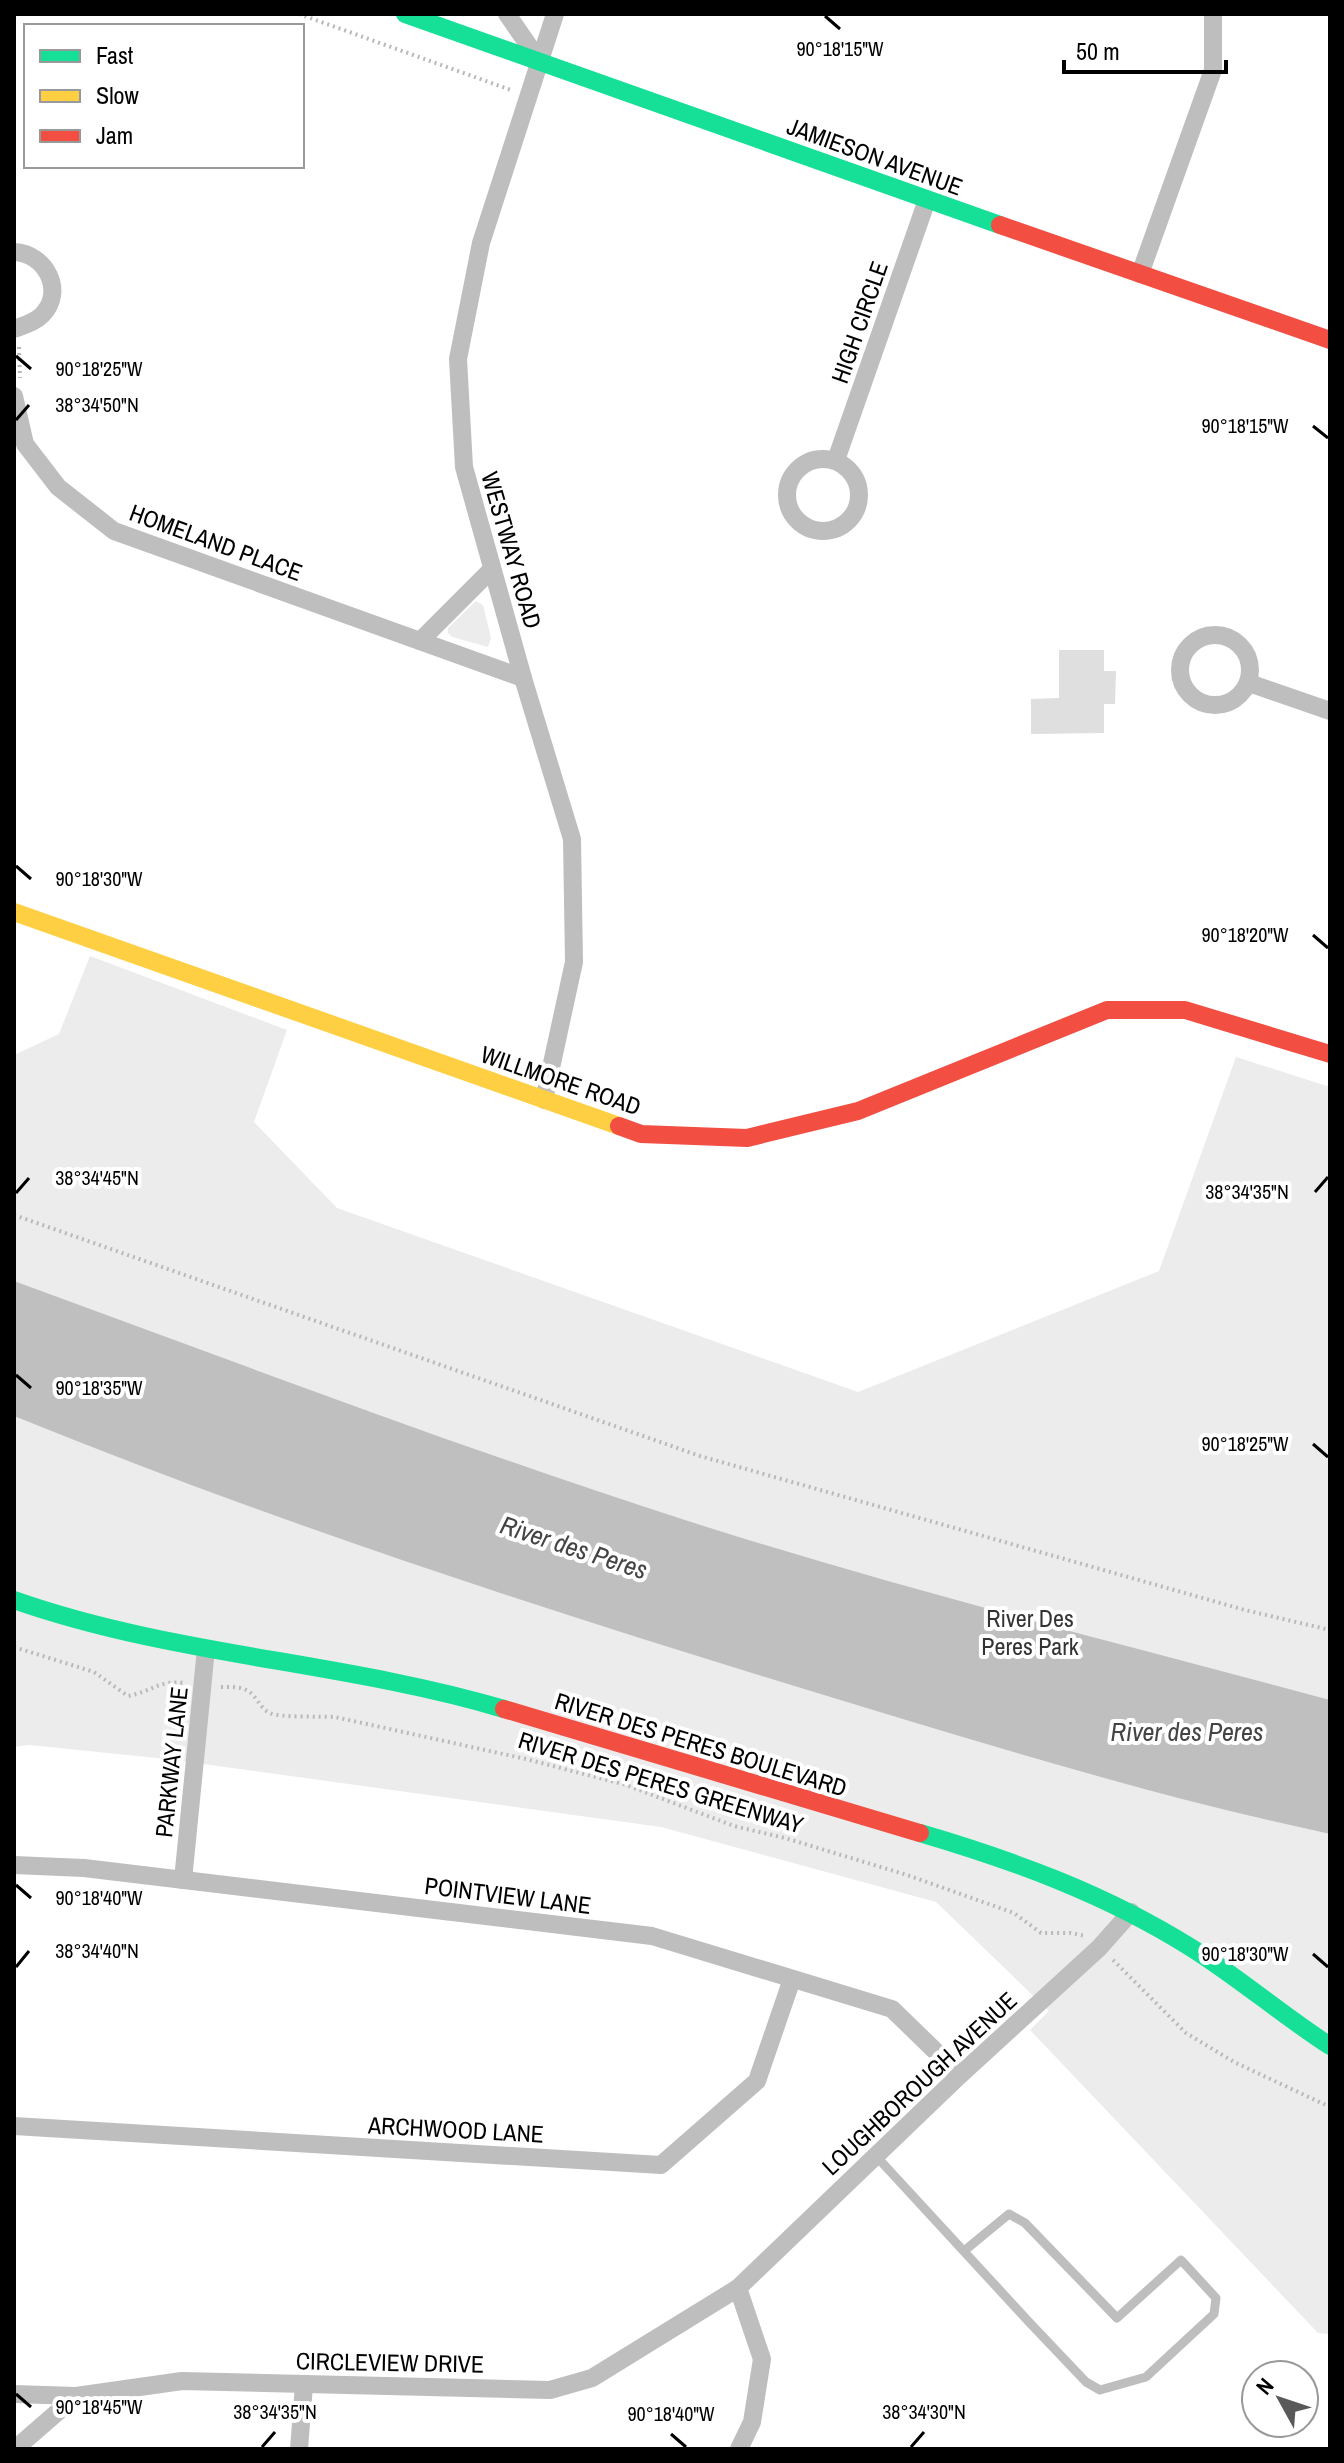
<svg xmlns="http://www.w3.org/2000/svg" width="1344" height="2463" viewBox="0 0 1344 2463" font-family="'Archivo Narrow',sans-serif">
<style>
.green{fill:#ececec}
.water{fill:#bfbfbf}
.building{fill:#dfdfdf}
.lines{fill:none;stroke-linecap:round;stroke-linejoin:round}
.path{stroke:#b9b9b9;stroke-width:4;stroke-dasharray:2 4;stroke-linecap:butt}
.lane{stroke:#bebebe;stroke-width:9}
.street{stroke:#bebebe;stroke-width:18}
.fast{stroke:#16e098;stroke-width:18}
.slow{stroke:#ffcf43;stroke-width:18}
.jam{stroke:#f24e42;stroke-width:18}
.ticks{fill:none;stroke:#000;stroke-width:3}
.labels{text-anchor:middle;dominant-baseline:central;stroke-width:8;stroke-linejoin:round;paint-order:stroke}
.street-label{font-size:24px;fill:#000;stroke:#fff}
.park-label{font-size:24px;fill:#333;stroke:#fff}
.water-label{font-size:26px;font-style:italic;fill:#444;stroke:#fff}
.ticks-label{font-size:20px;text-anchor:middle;fill:#000;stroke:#fff;stroke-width:8;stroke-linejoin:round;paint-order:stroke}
</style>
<rect width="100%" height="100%" fill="#fff"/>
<g class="green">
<polygon points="476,601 483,605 491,638 488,647 452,637 448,633 448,628"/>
<polygon points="90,956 287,1030 254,1122 337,1208 858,1392 1159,1271 1236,1057 1330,1087 1330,1744 1250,1816 1330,1834 1330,2334 1318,2333 1030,2030 1049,2011 936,1902 661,1827 167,1759 29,1745 14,1747 14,1055 59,1034"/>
</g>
<path class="water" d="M14 1281C238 1363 461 1448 688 1521 900 1589 1115 1642 1330 1700V1834C1151 1796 976 1741 801 1688 536 1607 272 1521 14 1416Z"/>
<polygon class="building" points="1059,650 1104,650 1104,671 1116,671 1115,704 1104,704 1104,733 1031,734 1031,699 1059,698"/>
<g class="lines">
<g class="path">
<polyline points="299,14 511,90"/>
<polyline points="19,347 20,378"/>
<polyline points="14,1215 700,1456 1245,1610 1330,1630"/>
<path d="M14 1647 94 1672 128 1696C150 1692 159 1680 184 1683"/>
<path d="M221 1687C232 1687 244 1686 252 1694 259 1701 261 1709 270 1713 280 1718 320 1716 335 1717L526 1759 626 1785 734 1826 785 1838 907 1875 1014 1913 1041 1933H1071L1085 1936"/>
<polyline points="1113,1960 1186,2033 1234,2062 1330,2107"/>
</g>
<polyline class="lane" points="876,2156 1029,2322 1086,2382 1100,2390 1146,2377 1214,2314 1216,2298 1181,2260 1117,2318 1025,2223 1009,2214 964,2251"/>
<g class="street">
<polyline points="507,14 540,62"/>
<path d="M14 252C45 253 66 291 42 315 34 323 24 325 14 329"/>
<polyline points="1140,274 1213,70 1213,14"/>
<polyline points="14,396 25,444 58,487 114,531 523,678"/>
<circle cx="823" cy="495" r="36"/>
<polyline points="836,460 927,200"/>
<circle cx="1215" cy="670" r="35"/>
<polyline points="420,641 492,569"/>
<polyline points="1249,683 1330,711"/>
<polyline points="544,1100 574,962 572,839 523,678 464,467 458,359 481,243 555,14"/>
<polyline points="14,1865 84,1868 652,1936 892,2009 960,2075"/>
<polyline points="183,1880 206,1649"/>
<polyline points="14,2126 661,2165 757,2081 792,1979"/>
<polyline points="738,2288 762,2359 752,2422 739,2449"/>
<polyline points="14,2394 76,2396 182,2381 550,2390 592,2378 738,2288 960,2075 1099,1948 1131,1912"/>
<polyline points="15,2449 76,2396"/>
<polyline points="299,2449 304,2385"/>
</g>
<g class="fast">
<polyline points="405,14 1000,225"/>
<path d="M14 1600C173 1656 342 1661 504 1709"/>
<path d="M920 1833C1015 1861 1105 1894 1190 1947 1238 1977 1282 2015 1330 2046"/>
</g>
<polyline class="slow" points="14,912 619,1126"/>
<g class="jam">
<polyline points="1000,225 1330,340"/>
<polyline points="619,1126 641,1134 747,1138 858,1111 1107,1010 1185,1010 1330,1054"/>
<polyline points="504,1709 920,1833"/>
</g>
</g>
<path class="ticks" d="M825 16 840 29M16 356 31 369M16 420 29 405M1313 426 1328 438M16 866 31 879M1313 935 1328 948M1315 1192 1328 1177M16 1193 29 1178M16 1375 31 1388M1313 1444 1328 1457M16 1885 31 1898M1313 1954 1328 1967M16 1967 29 1951M16 2394 31 2407M671 2434 686 2447M262 2447 275 2432M911 2447 924 2432"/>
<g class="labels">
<g class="street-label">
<text transform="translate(875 156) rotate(20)">JAMIESON AVENUE</text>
<text transform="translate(859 322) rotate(-71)">HIGH CIRCLE</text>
<text transform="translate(216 542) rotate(20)">HOMELAND PLACE</text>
<text transform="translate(512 550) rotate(74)">WESTWAY ROAD</text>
<text transform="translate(561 1080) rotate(19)">WILLMORE ROAD</text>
<text transform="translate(701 1744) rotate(17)">RIVER DES PERES BOULEVARD</text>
<text transform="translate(171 1762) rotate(-84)">PARKWAY LANE</text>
<text transform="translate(661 1782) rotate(17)">RIVER DES PERES GREENWAY</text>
<text transform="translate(508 1895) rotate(7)">POINTVIEW LANE</text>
<text transform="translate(919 2083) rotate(-43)">LOUGHBOROUGH AVENUE</text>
<text transform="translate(456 2129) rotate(3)">ARCHWOOD LANE</text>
<text transform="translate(390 2362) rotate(1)">CIRCLEVIEW DRIVE</text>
</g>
<g class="park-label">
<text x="1030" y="1618">River Des<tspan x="1030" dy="28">Peres Park</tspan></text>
</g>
<g class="water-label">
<text transform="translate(574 1547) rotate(18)">River des Peres</text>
<text x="1187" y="1731">River des Peres</text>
</g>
</g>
<g class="ticks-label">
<text x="840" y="56">90°18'15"W</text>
<text x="99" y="376">90°18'25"W</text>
<text x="97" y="412">38°34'50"N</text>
<text x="1245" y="433">90°18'15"W</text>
<text x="99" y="886">90°18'30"W</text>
<text x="1245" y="942">90°18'20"W</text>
<text x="97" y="1185">38°34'45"N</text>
<text x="1247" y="1199">38°34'35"N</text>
<text x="99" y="1395">90°18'35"W</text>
<text x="1245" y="1451">90°18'25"W</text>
<text x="99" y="1905">90°18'40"W</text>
<text x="97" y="1958">38°34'40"N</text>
<text x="1245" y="1961">90°18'30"W</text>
<text x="99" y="2414">90°18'45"W</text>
<text x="275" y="2419">38°34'35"N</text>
<text x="924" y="2419">38°34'30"N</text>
<text x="671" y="2421">90°18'40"W</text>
</g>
<rect width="1344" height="2463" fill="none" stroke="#000000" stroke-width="32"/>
<rect x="24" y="24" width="280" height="144" fill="#ffffff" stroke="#999999" stroke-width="2"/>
<rect x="40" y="50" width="40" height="12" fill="#16e098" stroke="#999999" stroke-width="2"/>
<text x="96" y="64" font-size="24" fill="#000000">Fast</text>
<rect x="40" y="90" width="40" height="12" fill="#ffcf43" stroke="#999999" stroke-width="2"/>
<text x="96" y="104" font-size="24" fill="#000000">Slow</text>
<rect x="40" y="130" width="40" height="12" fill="#f24e42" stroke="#999999" stroke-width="2"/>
<text x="96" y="144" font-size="24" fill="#000000">Jam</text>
<g transform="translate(1280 2399) rotate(310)"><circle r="38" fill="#ffffff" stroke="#999999" stroke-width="2"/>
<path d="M0-6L14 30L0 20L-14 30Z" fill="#595959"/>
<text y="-12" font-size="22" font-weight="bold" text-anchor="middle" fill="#000000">N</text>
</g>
<path d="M1064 60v12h162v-12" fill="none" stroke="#000000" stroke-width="4"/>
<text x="1076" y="60" font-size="24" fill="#000000" stroke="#ffffff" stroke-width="6" paint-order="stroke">50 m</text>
</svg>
